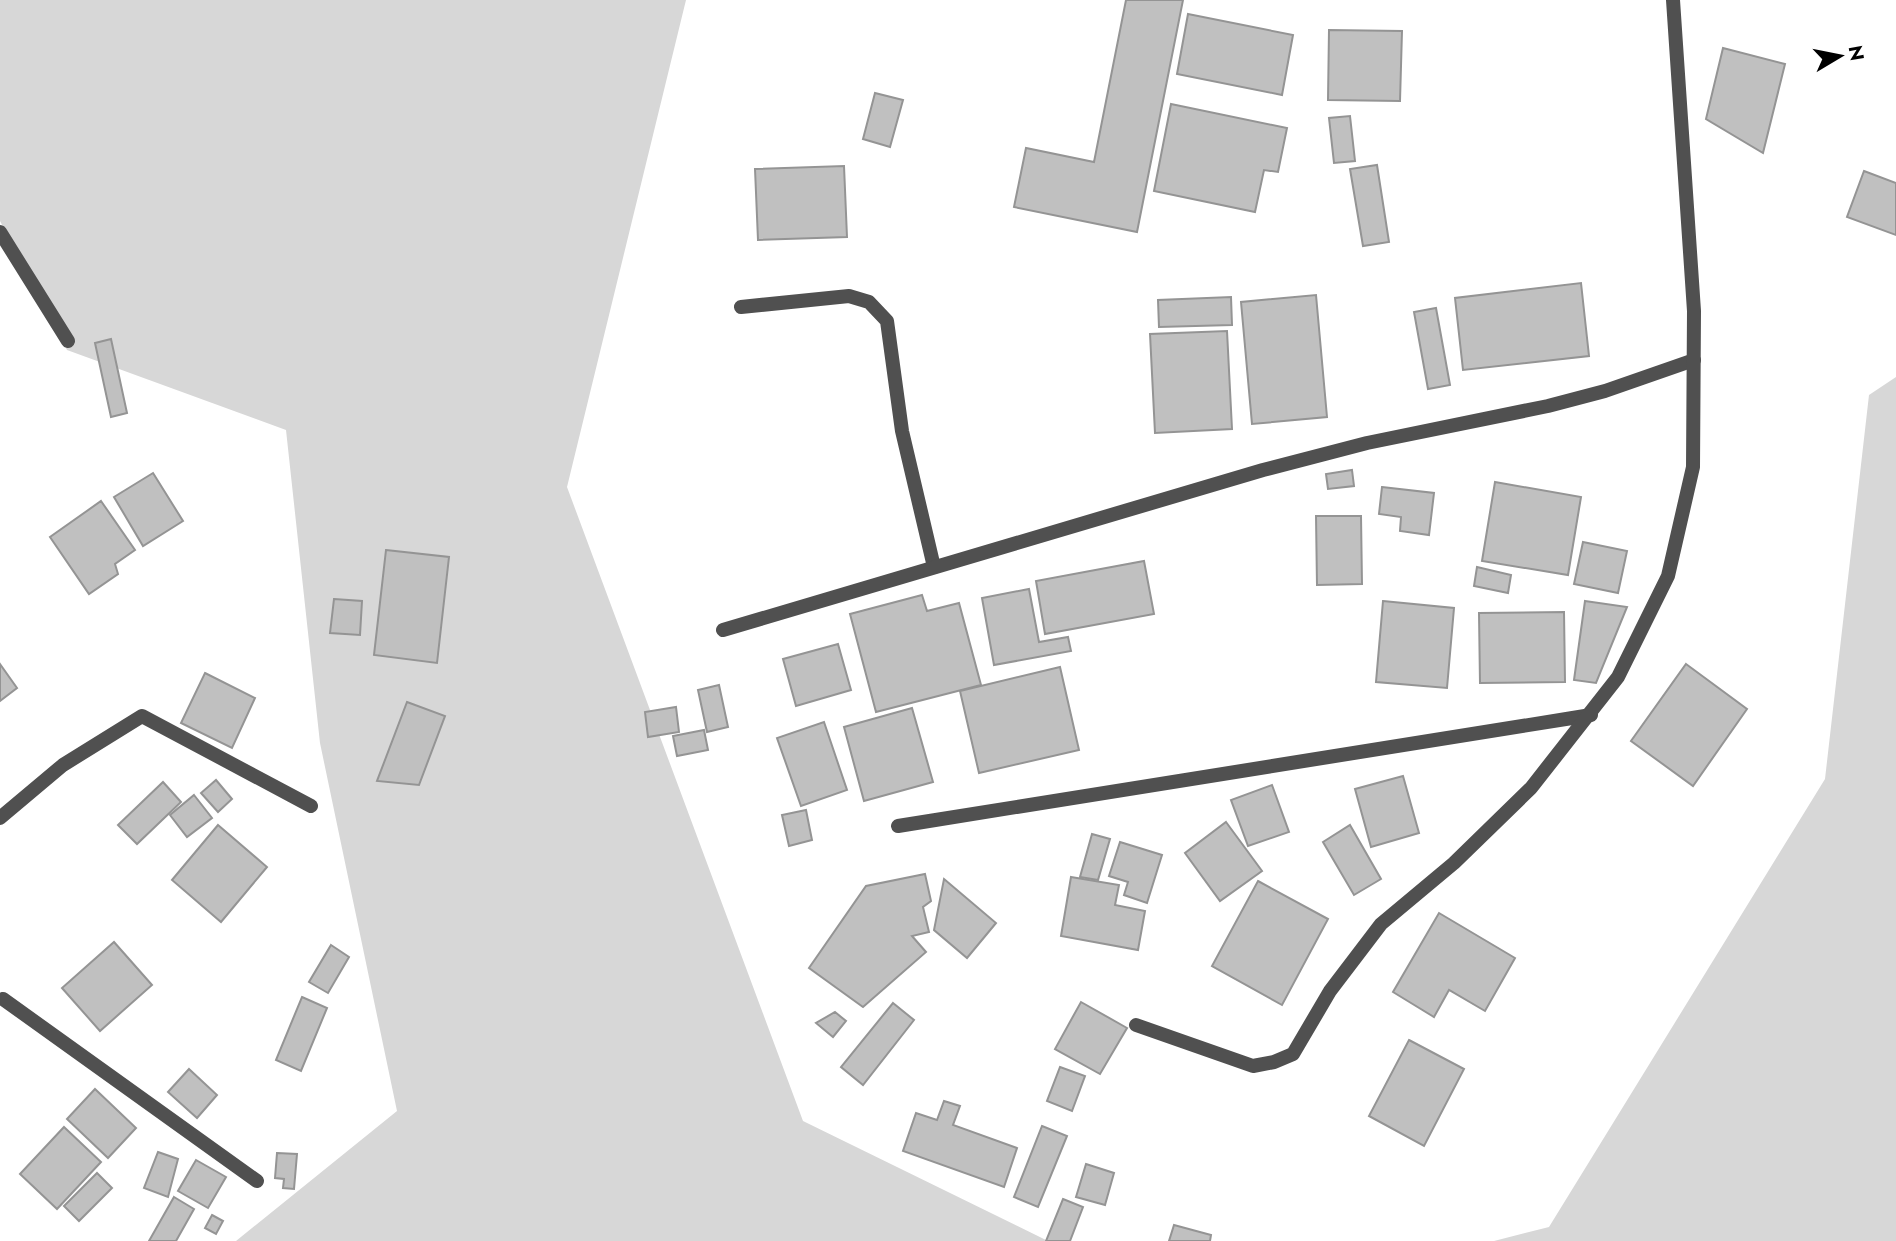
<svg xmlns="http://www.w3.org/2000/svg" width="1896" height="1241" viewBox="0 0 1896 1241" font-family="Jost,sans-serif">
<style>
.green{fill:#d7d7d7}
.building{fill:#c0c0c0;stroke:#949494;stroke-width:2}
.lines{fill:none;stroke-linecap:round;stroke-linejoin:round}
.minor{stroke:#505050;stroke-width:14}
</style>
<rect width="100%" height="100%" fill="#fff"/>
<g class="green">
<polygon points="0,0 686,0 567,487 803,1121 1048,1241 236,1241 397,1111 320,743 286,430 67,350 0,221"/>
<polygon points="1896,377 1896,1241 1494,1241 1549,1227 1825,779 1869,395"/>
</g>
<g class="building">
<polygon points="1126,0 1183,0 1137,232 1014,207 1026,148 1094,162"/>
<polygon points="1188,14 1293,35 1282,95 1177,74"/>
<polygon points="1329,30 1402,31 1400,101 1328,100"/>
<polygon points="1723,48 1785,64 1763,153 1706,119"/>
<polygon points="875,93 903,100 890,147 863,139"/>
<polygon points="1171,104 1287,128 1278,172 1264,170 1255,212 1154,191"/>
<polygon points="1350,116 1355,161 1334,163 1329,118"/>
<polygon points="1377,165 1389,242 1363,246 1350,169"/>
<polygon points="844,166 847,237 758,240 755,169"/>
<polygon points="1864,171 1896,183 1896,235 1847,217"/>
<polygon points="1581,283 1589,356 1463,370 1455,298"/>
<polygon points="1316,295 1327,417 1252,424 1241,302"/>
<polygon points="1231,297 1232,325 1159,327 1158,300"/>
<polygon points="1436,308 1450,385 1428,389 1414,312"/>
<polygon points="1227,331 1232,429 1155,433 1150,334"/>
<polygon points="111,339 127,413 111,417 95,343"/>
<polygon points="1352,470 1354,486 1328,489 1326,474"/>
<polygon points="153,473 183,521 143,546 114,497"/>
<polygon points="1495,482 1581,497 1568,575 1482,561"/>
<polygon points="1382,487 1434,493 1429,535 1400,531 1401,517 1379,514"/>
<polygon points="101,501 135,550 115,564 118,574 89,594 50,537"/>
<polygon points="1316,516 1361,516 1362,584 1317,585"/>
<polygon points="1583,542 1627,551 1618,593 1574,584"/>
<polygon points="386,550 449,557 437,663 374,655"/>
<polygon points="1144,561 1154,614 1045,634 1036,581"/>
<polygon points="1477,567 1511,575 1508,593 1474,586"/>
<polygon points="1029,589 1039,642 1068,637 1071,651 994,665 982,598"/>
<polygon points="922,595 927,611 959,603 981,685 876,712 850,614"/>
<polygon points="334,599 362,601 360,635 330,633"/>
<polygon points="1383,601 1454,608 1447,688 1376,682"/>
<polygon points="1585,601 1627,607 1596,683 1574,680"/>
<polygon points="1564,612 1565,682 1480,683 1479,613"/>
<polygon points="838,644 851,690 796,706 783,659"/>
<polygon points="0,664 17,688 0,701"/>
<polygon points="1686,664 1747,709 1693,786 1631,741"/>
<polygon points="1060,667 1079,750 979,773 960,691"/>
<polygon points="205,673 255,698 232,748 181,723"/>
<polygon points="719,685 728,727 707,732 698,690"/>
<polygon points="407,702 445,716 419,785 377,781"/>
<polygon points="676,707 679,732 648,737 645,712"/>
<polygon points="912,708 933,782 864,801 844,727"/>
<polygon points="824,722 847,790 801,806 777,738"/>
<polygon points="704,730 708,750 677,756 673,736"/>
<polygon points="1403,776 1419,833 1371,847 1355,789"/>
<polygon points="216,780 232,799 218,812 201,793"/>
<polygon points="163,782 181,802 137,844 118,825"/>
<polygon points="1272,785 1289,832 1248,846 1231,800"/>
<polygon points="194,795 212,818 187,837 170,815"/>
<polygon points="806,810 812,840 789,846 782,815"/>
<polygon points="1226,822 1262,871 1220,901 1185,853"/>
<polygon points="218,825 267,867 221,922 172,880"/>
<polygon points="1350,825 1381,879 1354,895 1323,842"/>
<polygon points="1092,834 1110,839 1098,880 1080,877"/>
<polygon points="1120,842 1162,855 1147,903 1124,895 1128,882 1109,876"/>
<polygon points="925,874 931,901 923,907 929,932 912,936 926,952 863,1007 809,968 866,886"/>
<polygon points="1071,877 1119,885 1115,905 1145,911 1138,950 1061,936"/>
<polygon points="944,879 996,923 967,958 934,930"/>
<polygon points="1258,881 1328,919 1282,1005 1212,966"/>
<polygon points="1439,913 1515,958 1485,1011 1449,990 1434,1017 1393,992"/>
<polygon points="114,942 152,985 100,1031 62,988"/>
<polygon points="331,945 349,957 328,993 309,982"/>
<polygon points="302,997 327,1008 301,1071 276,1060"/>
<polygon points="1081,1002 1127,1028 1100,1074 1055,1049"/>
<polygon points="893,1003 914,1020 863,1085 841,1067"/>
<polygon points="835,1012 846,1021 833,1037 816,1023"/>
<polygon points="1409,1040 1464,1069 1424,1146 1369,1116"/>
<polygon points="1060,1067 1085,1076 1072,1111 1047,1101"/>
<polygon points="189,1069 217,1095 197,1118 168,1092"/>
<polygon points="95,1089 136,1128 108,1158 67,1119"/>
<polygon points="944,1101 960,1106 953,1125 1017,1148 1004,1187 903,1151 916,1113 937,1120"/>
<polygon points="1042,1126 1067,1136 1038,1207 1014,1197"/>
<polygon points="64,1127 101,1162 57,1209 20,1174"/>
<polygon points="158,1152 178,1159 168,1197 144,1188"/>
<polygon points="277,1153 297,1154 294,1189 283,1188 284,1179 275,1178"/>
<polygon points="196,1160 226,1177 208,1208 178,1191"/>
<polygon points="1086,1164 1114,1173 1105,1205 1076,1197"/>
<polygon points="97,1173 112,1188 79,1221 64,1206"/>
<polygon points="174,1197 194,1209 176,1241 149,1241"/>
<polygon points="1063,1199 1083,1207 1070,1241 1046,1241"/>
<polygon points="212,1215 223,1221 216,1234 205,1228"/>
<polygon points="1174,1225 1211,1235 1210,1241 1169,1241"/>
</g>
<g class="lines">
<g class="minor">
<polyline points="0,232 68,341"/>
<polyline points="741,307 849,296 869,302 887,321 902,431 934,567"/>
<polyline points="723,630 1263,470 1367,443 1548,406 1605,391 1694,360"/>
<polyline points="0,818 63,765 142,716 311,806"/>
<polyline points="898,826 1591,715"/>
<polyline points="3,999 257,1181"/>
<polyline points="1136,1025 1253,1066 1274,1062 1293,1054 1330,991 1381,924 1454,863 1531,788 1618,677 1668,576 1693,467 1694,311 1673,0"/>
</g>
</g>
<g transform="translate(1840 56) rotate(80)" stroke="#ffffff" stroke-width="5" paint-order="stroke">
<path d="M0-5L12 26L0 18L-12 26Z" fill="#000000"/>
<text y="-10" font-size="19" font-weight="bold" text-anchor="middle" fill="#000000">N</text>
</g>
</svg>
